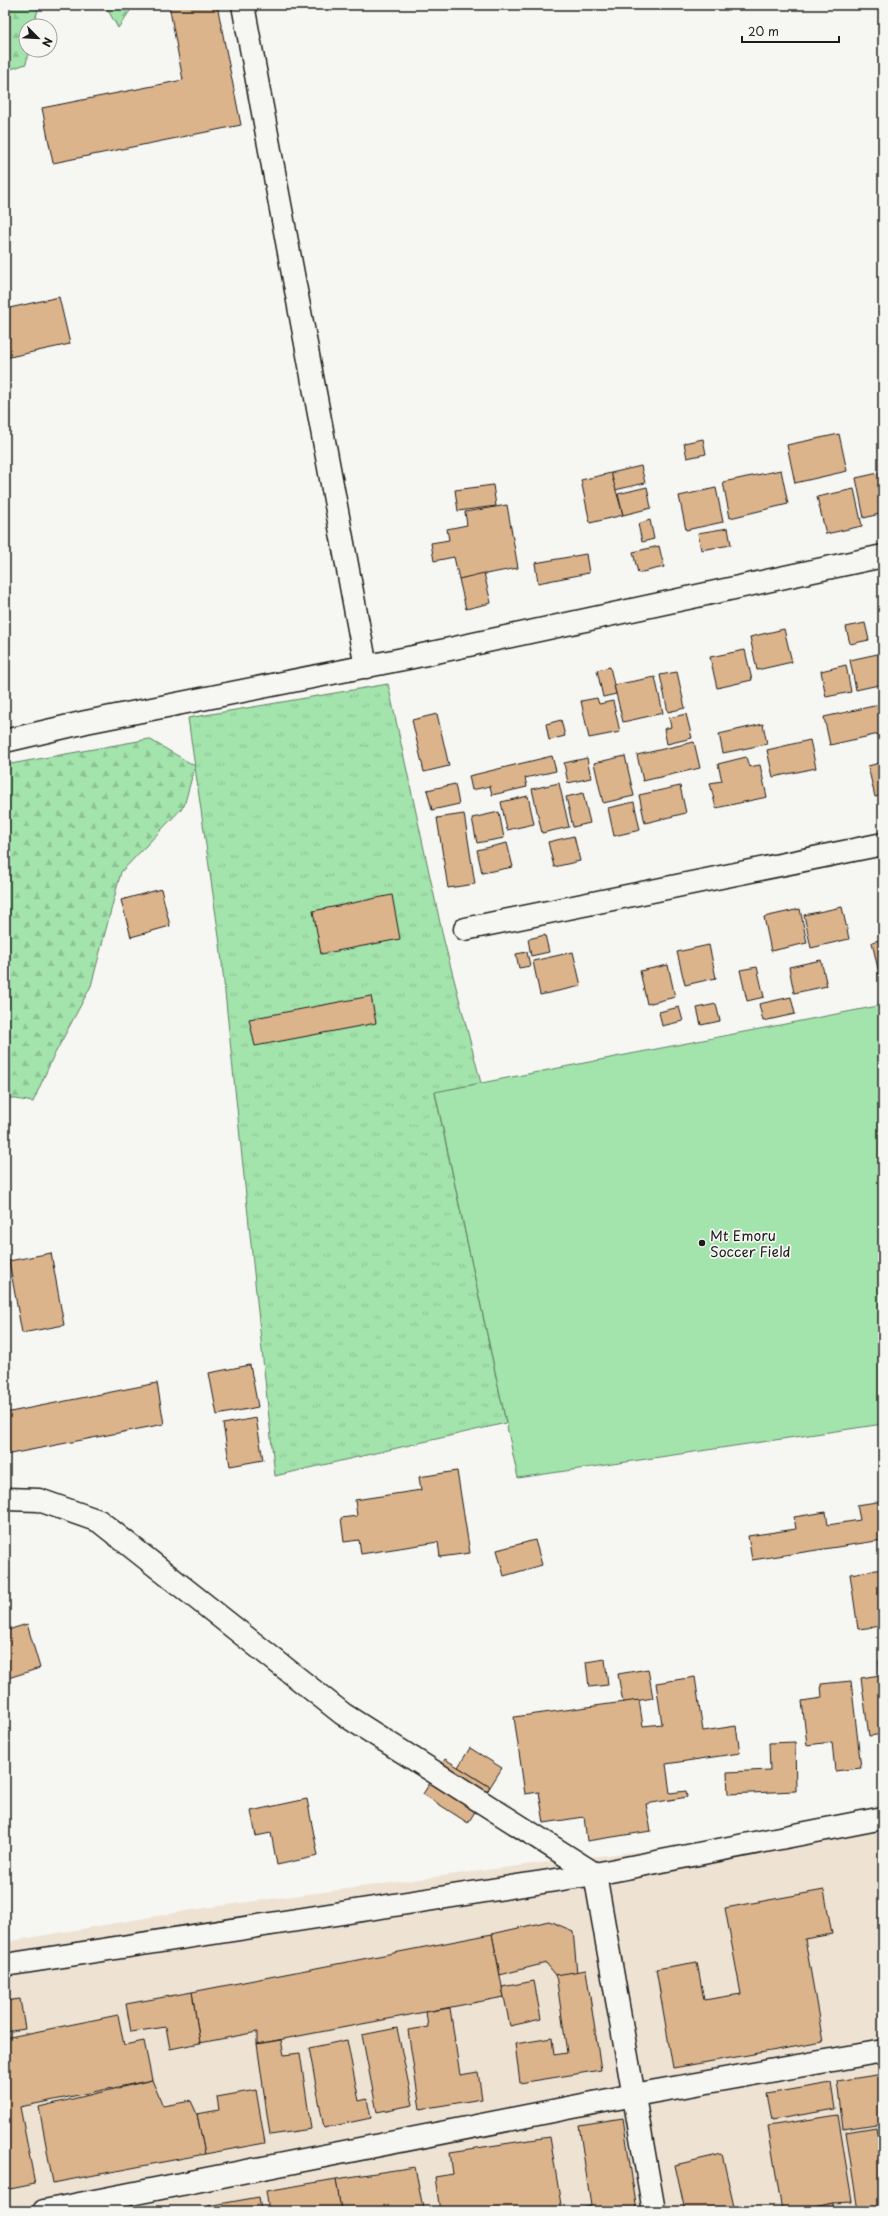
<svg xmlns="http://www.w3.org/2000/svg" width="888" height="2216" viewBox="0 0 888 2216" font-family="'Playpen Sans',sans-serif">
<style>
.built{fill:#eee2d3}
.grass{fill:url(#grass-tufts);stroke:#608064}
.forest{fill:url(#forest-firs);stroke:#608064}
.park{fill:#a3e3ac;stroke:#608064}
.building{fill:#dcb48c;stroke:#1c1c1c}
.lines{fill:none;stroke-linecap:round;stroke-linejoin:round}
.minor-casing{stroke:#1c1c1c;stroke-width:25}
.minor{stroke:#f6f6f2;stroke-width:22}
.poi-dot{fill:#1c1c1c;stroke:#f6f6f2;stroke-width:1.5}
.labels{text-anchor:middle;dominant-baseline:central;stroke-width:3.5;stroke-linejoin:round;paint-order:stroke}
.poi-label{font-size:14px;fill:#1c1c1c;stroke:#f6f6f2;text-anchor:start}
</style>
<defs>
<pattern id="grass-tufts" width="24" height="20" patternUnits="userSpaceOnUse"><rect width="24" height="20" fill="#a3e3ac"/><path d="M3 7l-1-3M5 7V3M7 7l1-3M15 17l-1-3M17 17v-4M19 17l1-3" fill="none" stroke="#8cc293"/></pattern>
<pattern id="forest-firs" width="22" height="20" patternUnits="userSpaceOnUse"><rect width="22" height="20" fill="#a3e3ac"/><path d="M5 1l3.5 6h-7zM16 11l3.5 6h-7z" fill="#8cc293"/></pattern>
</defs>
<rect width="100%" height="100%" fill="#f6f6f2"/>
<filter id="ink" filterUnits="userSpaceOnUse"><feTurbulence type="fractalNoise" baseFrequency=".025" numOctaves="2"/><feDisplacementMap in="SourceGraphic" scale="8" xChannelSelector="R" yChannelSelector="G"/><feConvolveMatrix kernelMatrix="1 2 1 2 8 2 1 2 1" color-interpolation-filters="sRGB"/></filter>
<g filter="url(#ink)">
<polygon class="built" points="883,1823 883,2211 5,2211 5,1942 204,1908 547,1862"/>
<polygon class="grass" points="388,684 444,941 481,1083 435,1093 506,1423 275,1476 220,944 188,718"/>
<g class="forest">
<polygon points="5,5 39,5 34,26 26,26 26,50 29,50 26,64 5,71"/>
<polygon points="105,5 134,5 118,28"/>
<polygon points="149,739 195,766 184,806 121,872 91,986 52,1059 33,1102 5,1097 5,765"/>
</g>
<polygon class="park" points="883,1005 883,1424 518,1478 435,1092"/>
<g class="building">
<polygon points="169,5 217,5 241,125 53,163 42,108 183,80"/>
<polygon points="59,297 70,344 5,358 5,309"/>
<polygon points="839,434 847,471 795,483 787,445"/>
<polygon points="703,439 706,454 687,458 684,443"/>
<polygon points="641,466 645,483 615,490 611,473"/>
<polygon points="781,470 788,504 730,518 723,482"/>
<polygon points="883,472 883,513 864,518 856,478"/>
<polygon points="611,473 623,515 590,523 581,480"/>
<polygon points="493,485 496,506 458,511 455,490"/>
<polygon points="647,487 651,508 623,515 618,494"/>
<polygon points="716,488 723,522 686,530 679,496"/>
<polygon points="854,489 862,526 826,534 817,497"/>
<polygon points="507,505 518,568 459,579 454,557 434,561 431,543 449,540 447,529 467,525 465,512"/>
<polygon points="650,520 654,539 642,542 638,524"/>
<polygon points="728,528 731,545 701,550 698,533"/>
<polygon points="659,546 664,567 638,573 633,552"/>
<polygon points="586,554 589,573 538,583 535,563"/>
<polygon points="484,573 491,603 466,609 459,579"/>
<polygon points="865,623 869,640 850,644 846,627"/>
<polygon points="784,629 792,662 757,670 750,637"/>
<polygon points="745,650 752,680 717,688 710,657"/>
<polygon points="882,653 883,684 856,690 850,660"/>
<polygon points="846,665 851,692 826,697 821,671"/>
<polygon points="610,667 616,694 603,697 597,670"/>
<polygon points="677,672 685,708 668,712 660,675"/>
<polygon points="655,677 663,713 623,722 614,685"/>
<polygon points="597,698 599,704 613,701 620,732 589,738 581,701"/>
<polygon points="883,704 883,733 830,745 824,717"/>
<polygon points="437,714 449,766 424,772 412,720"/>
<polygon points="686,714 692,738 667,744 664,729 671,727 669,718"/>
<polygon points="561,720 565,736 549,740 546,724"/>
<polygon points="763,724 767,744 723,753 719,734"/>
<polygon points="810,740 816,768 773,777 767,750"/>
<polygon points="694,742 700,768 643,781 637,755"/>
<polygon points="552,756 556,771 525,778 527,787 492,795 490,786 472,790 469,776"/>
<polygon points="625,756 634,796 603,803 594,763"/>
<polygon points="746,757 749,767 760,765 767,797 716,808 710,783 722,781 718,764"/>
<polygon points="587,758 591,778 568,783 564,763"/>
<polygon points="883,762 883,795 875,797 868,766"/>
<polygon points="559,783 569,827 542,833 532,789"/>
<polygon points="455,784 459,804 432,810 427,790"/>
<polygon points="680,786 686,813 645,823 639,795"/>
<polygon points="583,793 590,823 573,827 566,797"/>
<polygon points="528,796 534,824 507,830 501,802"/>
<polygon points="634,802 640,830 614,836 608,808"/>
<polygon points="499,812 504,838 477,843 472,818"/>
<polygon points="464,814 475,884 448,888 437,818"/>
<polygon points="574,836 580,861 554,867 548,842"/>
<polygon points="507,843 513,867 482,873 477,850"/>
<polygon points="161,889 170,926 131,937 121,900"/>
<polygon points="392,895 400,939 321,954 313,911"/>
<polygon points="842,907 849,939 811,948 804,915"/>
<polygon points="800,909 807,943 771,951 764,917"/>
<polygon points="545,935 549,952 531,956 528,939"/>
<polygon points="883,939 883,977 880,978 872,942"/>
<polygon points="709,945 716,978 685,985 677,952"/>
<polygon points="527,952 530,966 519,968 516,954"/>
<polygon points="573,952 581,986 540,995 533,961"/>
<polygon points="821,960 827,986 794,993 789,967"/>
<polygon points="668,965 675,997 647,1004 640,971"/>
<polygon points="757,967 764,997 747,1001 740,970"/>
<polygon points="371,996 376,1023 255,1046 249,1019"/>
<polygon points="791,997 795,1014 763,1021 759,1004"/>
<polygon points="716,1004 720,1021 701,1025 697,1008"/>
<polygon points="679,1007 683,1021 662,1026 659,1012"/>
<polygon points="51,1253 64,1325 22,1333 9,1261"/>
<polygon points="250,1365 258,1407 217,1415 209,1373"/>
<polygon points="157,1383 164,1424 5,1455 5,1413"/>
<polygon points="256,1418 263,1460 230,1466 223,1424"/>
<polygon points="457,1471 470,1553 440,1557 438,1542 361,1554 359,1540 344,1542 341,1518 357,1516 355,1500 421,1490 419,1477"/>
<polygon points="883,1501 883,1540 752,1560 748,1536 796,1529 794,1517 826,1512 828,1525 860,1520 857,1505"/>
<polygon points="535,1540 542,1565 504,1576 497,1550"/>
<polygon points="883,1569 883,1626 858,1629 850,1574"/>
<polygon points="27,1624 40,1668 5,1679 5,1631"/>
<polygon points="605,1659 608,1685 589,1687 586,1662"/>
<polygon points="879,1661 883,1661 883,1734 869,1736 861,1678 880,1675"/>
<polygon points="648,1669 653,1698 623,1703 618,1674"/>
<polygon points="695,1677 703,1731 736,1726 740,1753 666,1764 670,1793 686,1791 687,1797 646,1804 651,1831 587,1841 584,1817 544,1823 539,1792 525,1794 514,1717 639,1700 643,1726 662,1724 656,1683"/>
<polygon points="851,1681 861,1768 835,1771 832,1742 807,1745 802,1701 822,1698 821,1684"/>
<polygon points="795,1742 796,1791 728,1794 727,1772 770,1770 769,1743"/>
<polygon points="470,1748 502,1768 490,1787 458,1767"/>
<polygon points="445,1759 490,1787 468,1823 423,1794"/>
<polygon points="307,1799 318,1856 277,1865 271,1833 256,1836 251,1811"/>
<polygon points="824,1890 832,1934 805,1939 823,2042 673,2068 656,1969 697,1962 704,2000 741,1994 725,1908"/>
<polygon points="549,1921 573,1931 577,1973 556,1975 546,1963 500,1975 492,1934"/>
<polygon points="492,1934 504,1997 257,2044 257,2032 200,2043 192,1992"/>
<polygon points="586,1970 601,2070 520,2083 515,2044 552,2038 554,2055 567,2053 556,1975"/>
<polygon points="534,1981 541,2019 510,2026 502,1987"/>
<polygon points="192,1992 200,2043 170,2049 166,2027 131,2032 126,2004"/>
<polygon points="20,1999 25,2029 5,2032 5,2001"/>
<polygon points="450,2008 460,2075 478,2072 482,2099 420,2109 408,2030 428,2027 426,2012"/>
<polygon points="118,2015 124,2045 144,2041 152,2080 20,2107 35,2184 5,2190 5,2038"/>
<polygon points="397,2028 413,2105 377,2112 362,2035"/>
<polygon points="281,2040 284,2055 300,2053 311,2129 270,2135 257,2044"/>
<polygon points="347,2040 359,2101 367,2099 371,2118 324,2128 309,2048"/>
<polygon points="883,2074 883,2123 843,2129 837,2081"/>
<polygon points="152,2080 163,2106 191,2101 197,2114 205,2154 53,2183 39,2107"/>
<polygon points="831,2083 835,2109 772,2120 767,2094"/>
<polygon points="256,2090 265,2143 205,2154 197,2114 219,2110 217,2097"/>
<polygon points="838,2115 852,2202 832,2203 797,2211 782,2211 768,2126"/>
<polygon points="623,2118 637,2211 569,2211 591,2206 579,2125"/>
<polygon points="876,2127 883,2175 883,2211 858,2211 846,2132"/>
<polygon points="550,2137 562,2211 440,2211 435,2177 453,2174 450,2152"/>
<polygon points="722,2154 735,2211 685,2211 675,2165"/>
<polygon points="415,2167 423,2208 408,2211 341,2211 336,2179"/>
<polygon points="336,2179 341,2211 269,2211 266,2191"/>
<polygon points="259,2197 261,2211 209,2211 208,2206"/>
<polygon points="832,2203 833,2211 797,2211"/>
</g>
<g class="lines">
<g class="minor-casing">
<g id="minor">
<polyline points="243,5 366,667"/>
<polyline points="5,741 86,722 413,657 883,556"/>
<polyline points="465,929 883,844"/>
<polyline points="5,1499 39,1500 99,1521 343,1714 595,1874 654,2211"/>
<polyline points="5,1965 595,1874 883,1818"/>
<polyline points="44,2211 634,2095 883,2051"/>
</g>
</g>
<use href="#minor" class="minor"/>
</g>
</g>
<circle class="poi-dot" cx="702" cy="1243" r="4"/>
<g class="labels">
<g class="poi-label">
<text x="710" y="1235">Mt Emoru<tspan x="710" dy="16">Soccer Field</tspan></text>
</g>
</g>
<rect width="888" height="2216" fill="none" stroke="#f6f6f2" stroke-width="20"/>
<rect x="10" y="10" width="868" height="2196" fill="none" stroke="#1c1c1c" stroke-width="1.5" filter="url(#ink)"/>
<g transform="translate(38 38) rotate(114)"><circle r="19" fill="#f6f6f2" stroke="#9f9f9c"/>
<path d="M0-3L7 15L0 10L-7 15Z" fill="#1c1c1c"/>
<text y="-6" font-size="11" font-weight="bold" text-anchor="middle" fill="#1c1c1c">N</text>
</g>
<path d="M742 36v6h97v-6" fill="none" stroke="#1c1c1c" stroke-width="2"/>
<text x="748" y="36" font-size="12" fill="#1c1c1c" stroke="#f6f6f2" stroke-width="3" paint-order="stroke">20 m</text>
</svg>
